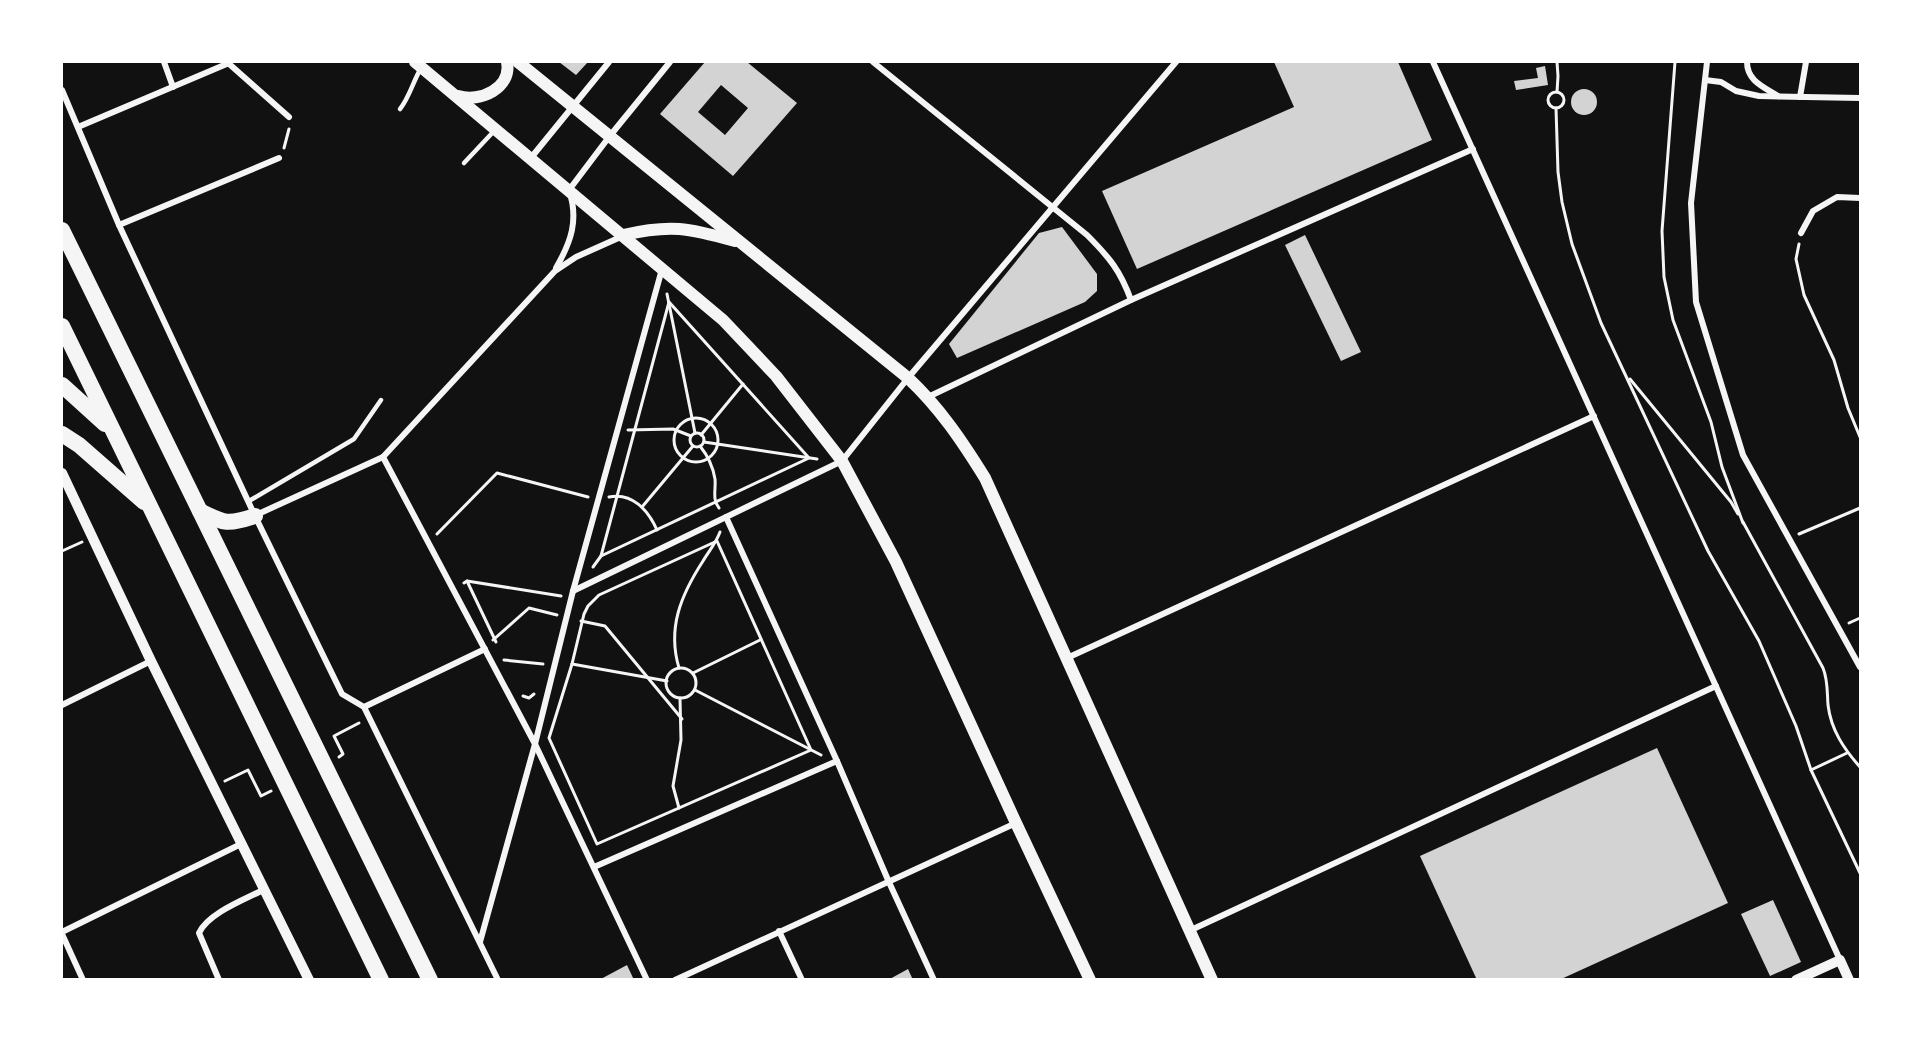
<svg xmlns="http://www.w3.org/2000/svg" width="1922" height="1041" viewBox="0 0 1922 1041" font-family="Karla,sans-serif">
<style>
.building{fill:#d3d3d3;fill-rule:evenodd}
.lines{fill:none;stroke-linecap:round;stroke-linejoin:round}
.path{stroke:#f5f5f5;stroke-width:3}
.service{stroke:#f5f5f5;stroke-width:4.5}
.minor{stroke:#f5f5f5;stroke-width:6}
.tertiary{stroke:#f5f5f5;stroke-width:10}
.secondary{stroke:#f5f5f5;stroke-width:12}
.motorway{stroke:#f5f5f5;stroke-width:16}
</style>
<rect width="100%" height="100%" fill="#111"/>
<g class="building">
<polygon points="559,62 588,62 576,75"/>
<path d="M705 62H747L797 103 733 176 660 114ZM721 85 748 108 725 135 698 112Z"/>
<polygon points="1274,62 1398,62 1432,140 1137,269 1102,191 1294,107"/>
<polygon points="1545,66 1548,85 1516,90 1514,81 1538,78 1536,68"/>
<circle cx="1584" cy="102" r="13"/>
<polygon points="1062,227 1097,274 1097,291 1085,302 957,358 949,344 1039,233"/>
<polygon points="1305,235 1361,352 1341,361 1285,245"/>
<polygon points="1657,748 1728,903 1559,980 1477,980 1420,856"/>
<polygon points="1773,900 1801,962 1770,976 1741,914"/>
<polygon points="627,965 634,980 599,980"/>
<polygon points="908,969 913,980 888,980"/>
</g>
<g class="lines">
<g class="path">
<polyline points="1675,62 1662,231 1664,277 1673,320 1711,422 1722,467 1743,523"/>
<circle cx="1556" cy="100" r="8"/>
<polyline points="1557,92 1558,76 1557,62"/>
<polyline points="1556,108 1558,172 1562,202 1572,244 1601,323 1708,551 1759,641 1796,726 1811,770 1860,873"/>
<polyline points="284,148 289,129"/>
<polyline points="1799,244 1796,259 1804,295 1834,360 1848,408 1860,437"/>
<polyline points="667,294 695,433"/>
<polygon points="669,302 809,458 601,556"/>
<polyline points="1630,379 1731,502 1738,514"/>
<circle cx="696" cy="440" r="22"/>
<polyline points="628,430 673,429 691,436"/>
<circle cx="697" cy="440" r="7"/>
<polyline points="701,435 743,384"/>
<polyline points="704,442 817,459"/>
<path d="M700 446C708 456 713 467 715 479 716 489 712 500 719 508"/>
<path d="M609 497C632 492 648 510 657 530"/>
<polyline points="642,507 693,446"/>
<path d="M1743 522 1823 668C1828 680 1827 692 1828 705 1831 730 1844 749 1860 767"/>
<polyline points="437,534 497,473 588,497"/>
<polyline points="1799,534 1860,508"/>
<polygon points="717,541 811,750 597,844 549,738 572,664 584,614 588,606 599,595"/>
<polyline points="62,551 82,542"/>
<polyline points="593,567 601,556"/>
<polyline points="467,581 496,642"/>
<polyline points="464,583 467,581 561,596"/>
<polyline points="581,621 605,626 682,719"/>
<polyline points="1849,623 1860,618"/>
<polyline points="493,640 529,608 557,615"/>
<polyline points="504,660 543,664"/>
<polyline points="572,664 667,681"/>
<path d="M679 668C667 628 681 595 703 561 709 551 716 543 720 532"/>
<circle cx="681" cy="683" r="15"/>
<polyline points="693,673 760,640"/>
<polyline points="695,690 821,755"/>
<polyline points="523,696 529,698 534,694"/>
<polyline points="339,757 343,754 334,736 359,723"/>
<polyline points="1811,770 1847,753"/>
<polyline points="225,781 248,770 261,796 271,791"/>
<polyline points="679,808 673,786 681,740 680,698"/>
</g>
<g class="service">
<path d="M400 109C409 98 413 82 420 70"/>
<polyline points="464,163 495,130"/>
<polyline points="249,501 354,439 381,400"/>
</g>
<g class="minor">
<polyline points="164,62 173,87"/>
<polyline points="227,62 289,117"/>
<path d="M873 62 1087 235C1109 257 1120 270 1131 300"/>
<polyline points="1433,62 1840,960"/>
<polyline points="1707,62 1691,203 1696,302 1743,455 1860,667"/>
<path d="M1747 62C1747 81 1764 87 1778 96"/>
<polyline points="1705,80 1721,82 1736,91 1759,96 1860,98"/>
<polyline points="62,90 119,225 255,516 342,694 364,707 498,980"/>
<polyline points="1800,97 1806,62"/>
<polyline points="78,127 229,63"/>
<polyline points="530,159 609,62"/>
<polyline points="119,225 279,158"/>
<polyline points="1801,233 1813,211 1837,197 1860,198"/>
<path d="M556 268C571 242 579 220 569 190L609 137 670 62"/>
<polyline points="928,397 1131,300 1473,149"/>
<polyline points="383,457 535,744 647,980"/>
<polyline points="256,515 383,457 555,271 576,257 623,236"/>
<polyline points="726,517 837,761 888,880 934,980"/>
<polyline points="573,591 842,461 908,378 1176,62"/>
<polyline points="1067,658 1594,416"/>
<polyline points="62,705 151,661"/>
<polyline points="364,707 485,649"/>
<polyline points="594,867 837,761"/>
<polyline points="1191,930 1716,686"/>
<polyline points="779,931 802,980"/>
<polyline points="62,932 243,843"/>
<polyline points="62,934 83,980"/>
<polyline points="480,942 535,744 573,591 662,269"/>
<path d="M219 980 199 933C208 913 246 899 265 889"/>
<polyline points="675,980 1016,823"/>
</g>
<g class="tertiary">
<polyline points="62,473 151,661 309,980"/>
<polyline points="1796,980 1840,960 1849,980"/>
</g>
<g class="secondary">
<polyline points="415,62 723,320 776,376 842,461 896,562 1016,823 1090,980"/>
<path d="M518 62 908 378C940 408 962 441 985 478L1212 980"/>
<path d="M458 96C480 103 512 88 507 62"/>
<path d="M623 235C671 224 688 228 735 241"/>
</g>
<g class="motorway">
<polyline points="62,230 430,980"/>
<polyline points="62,326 381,980"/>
<polyline points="62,385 105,424"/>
<polyline points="62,434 79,445 144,502"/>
<path d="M200 511C225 524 228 525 255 516"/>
</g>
</g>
<rect width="1922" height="1041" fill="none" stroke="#ffffff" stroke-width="126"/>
</svg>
